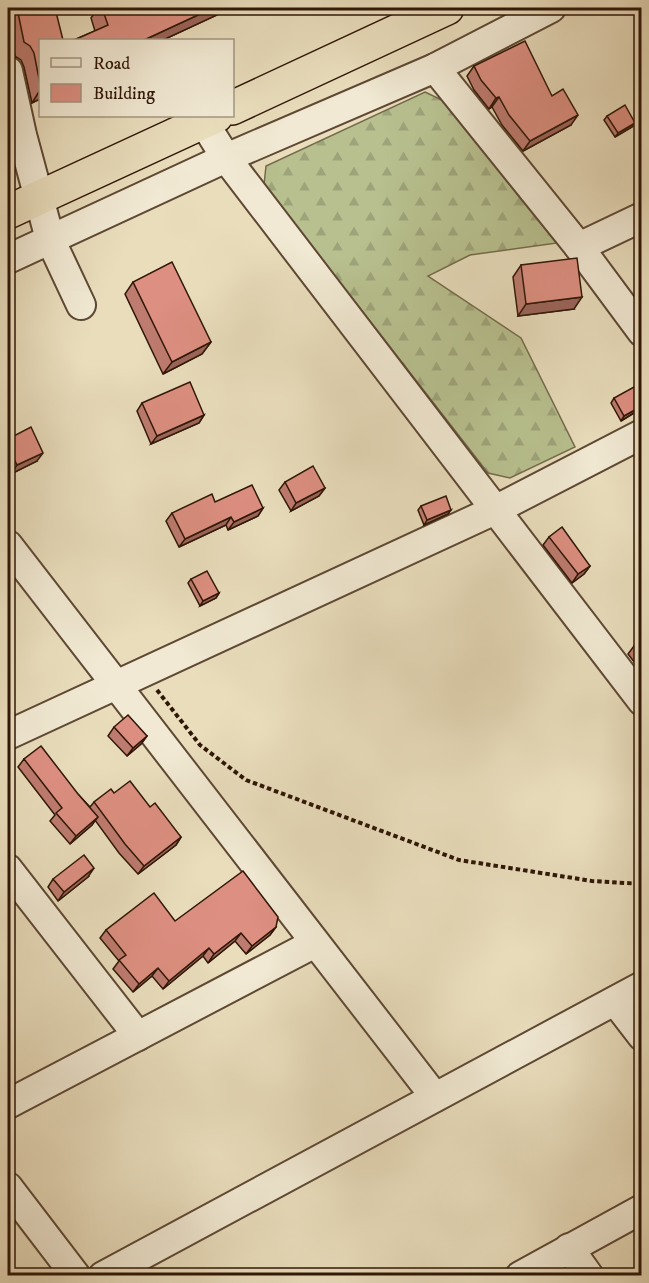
<svg xmlns="http://www.w3.org/2000/svg" width="649" height="1283" viewBox="0 0 649 1283" font-family="'IM FELL DW Pica',serif">
<style>
.forest{fill:url(#forest-firs);stroke:#746b4b;stroke-width:1.5}
.lines{fill:none;stroke-linecap:round;stroke-linejoin:round}
.minor-casing{stroke:#5e4834;stroke-width:32}
.highway-casing{stroke:#2f1607;stroke-width:36}
.path{stroke:#2f1607;stroke-width:4;stroke-dasharray:4.5 3;stroke-linecap:butt}
.minor{stroke:#f1e9d3;stroke-width:28}
.highway{stroke:#e9ddbc;stroke-width:33}
.wall{fill:#be7b6f;stroke:#2f1607;stroke-width:1.5}
.shaded-wall{fill:#9b645a;stroke:#2f1607;stroke-width:1.5}
.building{fill:#dd8f81;stroke:#2f1607;stroke-width:1.5}
</style>
<defs>
<pattern id="forest-firs" width="22" height="20" patternUnits="userSpaceOnUse" patternTransform="scale(1.5)"><rect width="22" height="20" fill="#b8c08f"/><path d="M5 1l3.5 6h-7zM16 11l3.5 6h-7z" fill="#9ea47a"/></pattern>
</defs>
<rect width="100%" height="100%" fill="#e9ddbc"/>
<filter id="stains"><feTurbulence type="fractalNoise" baseFrequency=".00333" numOctaves="4"/><feColorMatrix values="0 0 0 0 .2 0 0 0 0 .09 0 0 0 0 .02 0 0 0 .5 -.17"/></filter>
<radialGradient id="worn" r=".72"><stop offset=".6" stop-color="#630" stop-opacity="0"/><stop offset="1" stop-color="#630" stop-opacity=".3"/></radialGradient>
<polygon class="forest" points="425,92 442,100 557,243 470,255 428,276 521,338 575,447 510,478 488,473 264,185 266,166"/>
<g class="lines">
<g class="minor-casing">
<g id="minor">
<polyline points="435,68 579,247 642,332"/>
<polyline points="8,71 22,135 50,239 81,305"/>
<polyline points="203,121 226,158 642,701"/>
<polyline points="579,247 642,217"/>
<polyline points="8,259 226,158 435,68 551,8"/>
<polyline points="8,545 435,1097"/>
<polyline points="8,735 495,510 642,434"/>
<polyline points="8,869 138,1036"/>
<polyline points="615,1001 642,1036"/>
<polyline points="8,1104 315,943"/>
<polyline points="8,1187 76,1276"/>
<polyline points="569,1248 589,1276"/>
<polyline points="103,1276 642,986"/>
<polyline points="520,1276 642,1209"/>
</g>
</g>
<g class="highway-casing">
<g id="highway">
<polyline points="232,108 447,8"/>
<polyline points="8,212 216,116"/>
</g>
</g>
<polyline class="path" points="157,690 200,745 246,780 459,860 592,881 642,884"/>
<use href="#minor" class="minor"/>
<use href="#highway" class="highway"/>
</g>
<g class="wall">
<polygon points="8,8 55,8 40,40 40,99 32,103 24,67 21,60 15,56 8,22"/>
<polygon points="98,8 222,8 217,15 163,40 74,40 95,31 91,18"/>
<polygon points="474,66 552,96 571,125 523,151 502,125 492,107 489,109 474,90 467,76"/>
<polygon points="607,116 635,123 632,127 615,137 604,120"/>
<polygon points="521,265 574,309 518,316 513,277"/>
<polygon points="133,282 211,342 202,354 163,374 125,294"/>
<polygon points="614,398 642,400 642,408 621,421 611,403"/>
<polygon points="142,403 204,415 199,423 151,444 137,411"/>
<polygon points="8,439 37,461 11,474 8,466"/>
<polygon points="285,482 325,488 319,496 291,511 279,490"/>
<polygon points="642,498 642,513 636,506"/>
<polygon points="421,506 448,514 424,525 418,510"/>
<polygon points="263,508 258,516 228,530 226,525 179,547 166,521 172,513"/>
<polygon points="549,537 590,566 584,574 572,583 543,545"/>
<polygon points="191,579 219,593 216,598 200,606 188,583"/>
<polygon points="642,640 642,672 628,654 634,646"/>
<polygon points="114,727 147,736 141,744 127,756 108,736"/>
<polygon points="24,759 78,794 90,807 94,802 114,793 150,807 181,837 176,845 138,874 119,853 95,820 92,825 70,844 50,821 55,815 18,767"/>
<polygon points="88,877 58,901 48,887 53,879"/>
<polygon points="175,921 276,927 270,935 246,954 235,941 208,963 203,956 163,989 152,976 133,992 113,969 119,961 100,938 106,930"/>
</g>
<g class="shaded-wall">
<polygon points="213,8 222,8 217,15 163,40 144,40"/>
<polygon points="40,90 40,99 32,103"/>
<polygon points="499,97 492,107 489,109 496,98"/>
<polygon points="578,115 571,125 523,151 530,141"/>
<polygon points="635,123 632,127 615,137 618,133"/>
<polygon points="582,297 574,309 518,316 526,304"/>
<polygon points="211,342 202,354 163,374 172,362"/>
<polygon points="642,406 642,408 621,421 624,416"/>
<polygon points="204,415 199,423 151,444 157,436"/>
<polygon points="43,453 37,461 11,474 17,465"/>
<polygon points="325,488 319,496 291,511 296,503"/>
<polygon points="263,508 258,516 228,530 234,522"/>
<polygon points="451,510 448,514 424,525 427,520"/>
<polygon points="231,517 226,525 179,547 185,539"/>
<polygon points="590,566 584,574 572,583 578,574"/>
<polygon points="219,593 216,598 200,606 203,601"/>
<polygon points="147,736 141,744 127,756 133,748"/>
<polygon points="98,817 92,825 70,844 76,836"/>
<polygon points="181,837 176,845 138,874 144,866"/>
<polygon points="94,868 88,877 58,901 64,892"/>
<polygon points="276,927 270,935 246,954 252,946"/>
<polygon points="241,933 235,941 208,963 214,954"/>
<polygon points="209,948 203,956 163,989 169,981"/>
<polygon points="158,968 152,976 133,992 139,984"/>
</g>
<g class="building">
<polygon points="17,8 55,8 63,40 40,40 40,84 34,53 30,46 24,42"/>
<polygon points="102,8 213,8 144,40 74,40 108,25"/>
<polygon points="525,41 552,96 563,89 578,115 530,141 509,115 499,97 496,98 481,80 474,66"/>
<polygon points="625,105 635,123 618,133 607,116"/>
<polygon points="577,258 582,297 526,304 521,265"/>
<polygon points="172,262 211,342 172,362 133,282"/>
<polygon points="190,382 204,415 157,436 142,403"/>
<polygon points="634,387 642,400 642,406 624,416 614,398"/>
<polygon points="31,427 43,453 17,465 8,446 8,439"/>
<polygon points="313,466 325,488 296,503 285,482"/>
<polygon points="252,485 263,508 234,522 231,517 185,539 172,513 212,494 215,502"/>
<polygon points="446,496 451,510 427,520 421,506"/>
<polygon points="562,527 590,566 578,574 549,537"/>
<polygon points="207,571 219,593 203,601 191,579"/>
<polygon points="642,640 642,656 634,646"/>
<polygon points="128,715 147,736 133,748 114,727"/>
<polygon points="41,746 78,794 98,817 76,836 56,813 62,808 24,759"/>
<polygon points="130,781 150,807 155,803 181,837 144,866 125,844 94,802 111,789 114,793"/>
<polygon points="84,855 94,868 64,892 53,879"/>
<polygon points="243,871 278,917 276,927 252,946 241,933 214,954 209,948 169,981 158,968 139,984 119,960 126,955 106,930 154,893 175,921"/>
</g>
<rect width="649" height="1283" fill="none" stroke="#e9ddbc" stroke-width="30"/>
<rect x="9" y="9" width="631" height="1265" fill="none" stroke="#2f1607" stroke-width="3"/>
<rect x="15" y="15" width="619" height="1253" fill="none" stroke="#2f1607" stroke-width="1.5"/>
<rect x="39" y="39" width="195" height="78" fill="#f1e9d3" stroke="#a39581" stroke-width="1.5"/>
<rect x="51" y="58" width="30" height="9" fill="#f1e9d3" stroke="#a39581" stroke-width="1.5"/>
<text x="93" y="69" font-size="18" fill="#2f1607">Road</text>
<rect x="51" y="84" width="30" height="18" fill="#dd8f81" stroke="#a39581" stroke-width="1.5"/>
<text x="93" y="99" font-size="18" fill="#2f1607">Building</text>
<rect width="100%" height="100%" filter="url(#stains)"/>
<rect width="100%" height="100%" fill="url(#worn)"/>
</svg>
